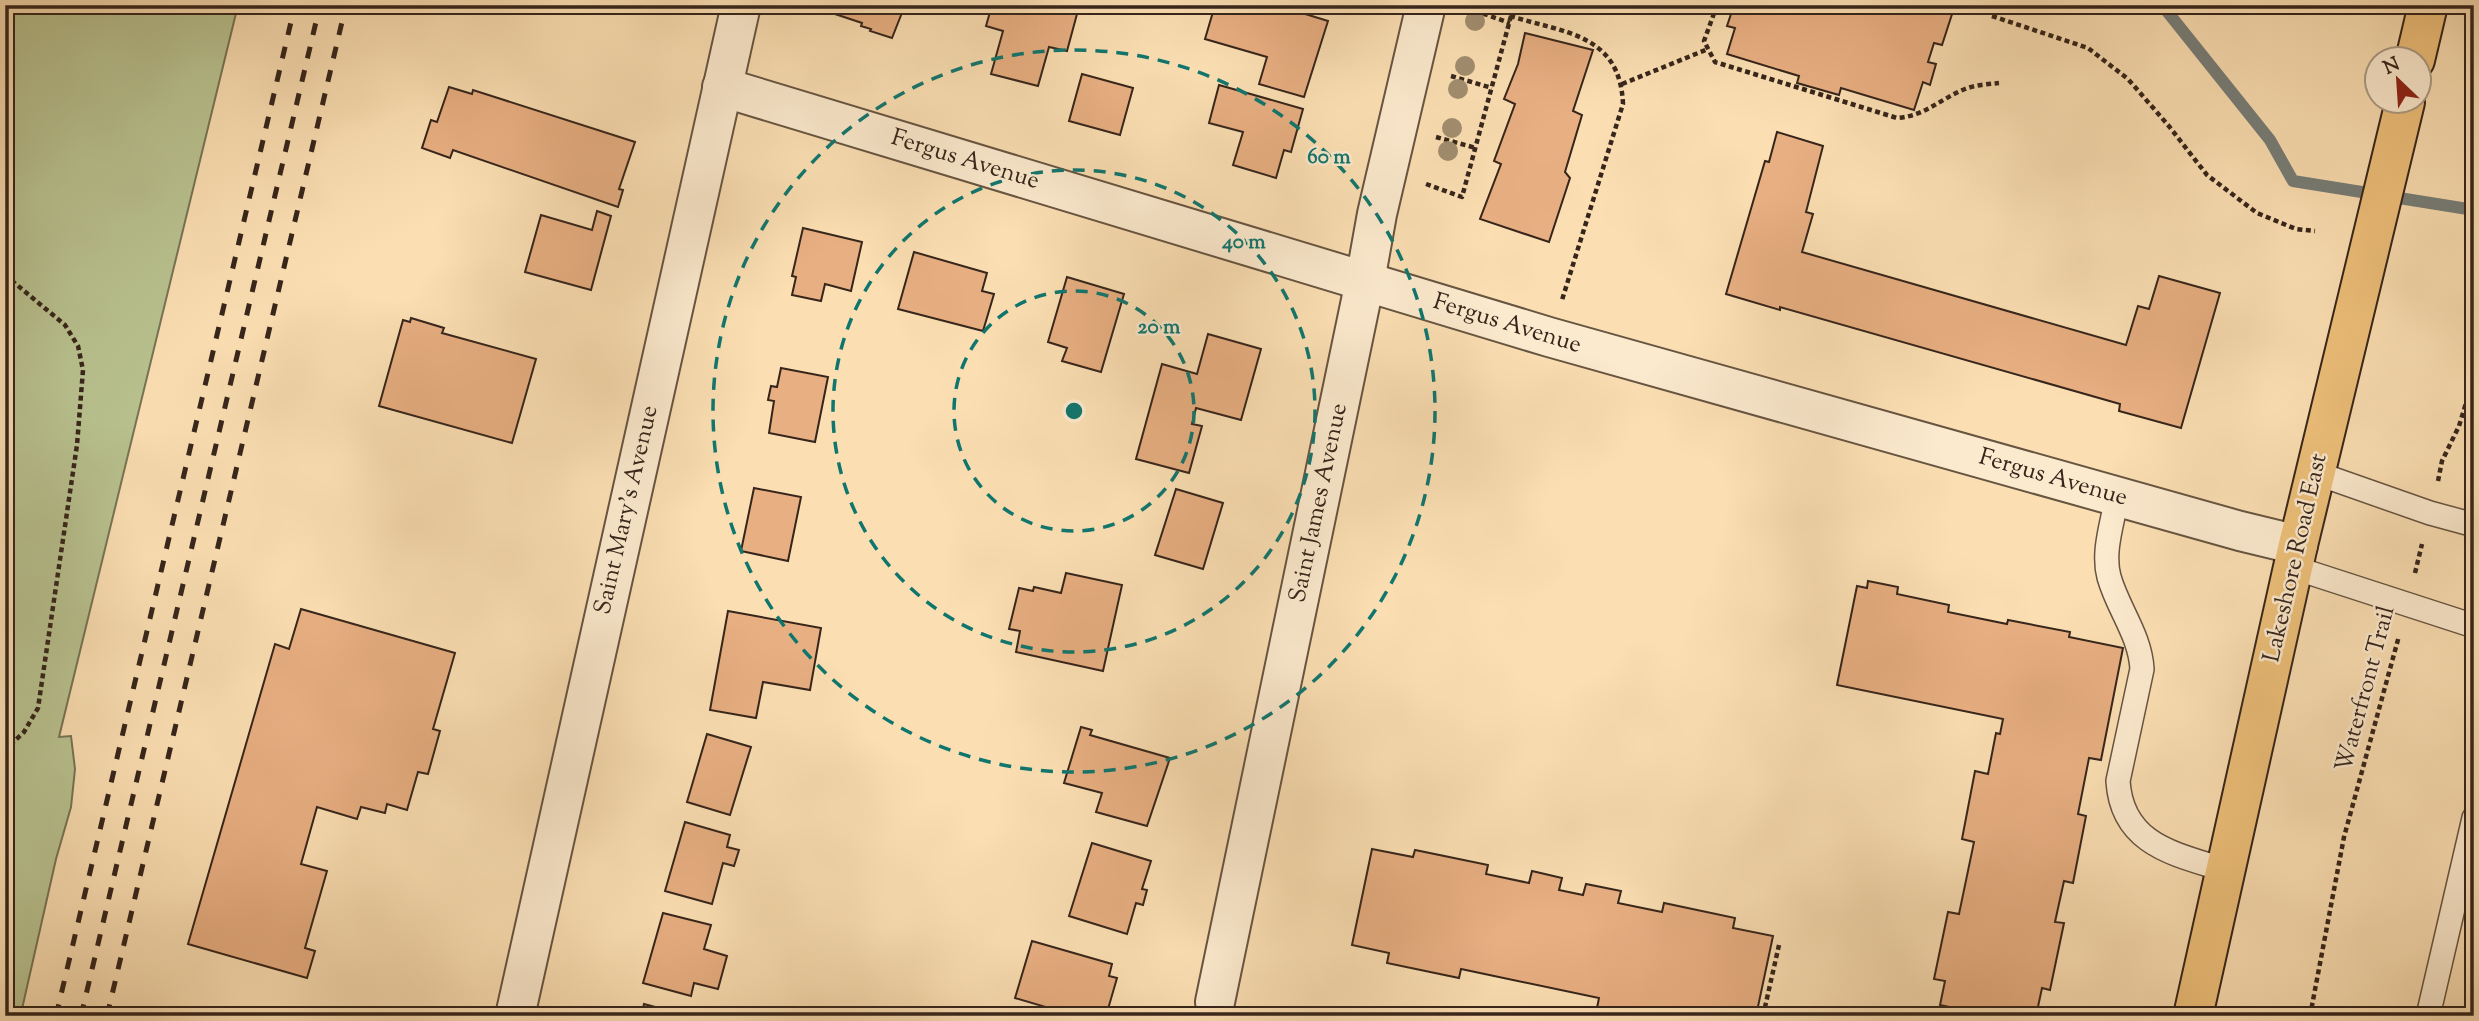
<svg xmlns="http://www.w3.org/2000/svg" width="2479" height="1021" viewBox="0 0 2479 1021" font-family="'Sorts Mill Goudy',serif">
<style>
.green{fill:#b9c391;stroke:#787456;stroke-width:2}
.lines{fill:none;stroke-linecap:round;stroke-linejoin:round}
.stream{stroke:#777e79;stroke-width:12}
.building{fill:#e8af82;stroke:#36251b;stroke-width:2}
.service-casing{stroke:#675441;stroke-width:26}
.minor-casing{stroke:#675441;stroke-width:42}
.primary-casing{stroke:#36251b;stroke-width:42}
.path{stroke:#36251b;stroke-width:4.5;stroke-dasharray:5 3.5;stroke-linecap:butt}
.service{stroke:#fceace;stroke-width:23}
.minor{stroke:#fceace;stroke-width:38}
.primary{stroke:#eec07a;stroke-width:38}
.rail{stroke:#36251b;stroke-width:5;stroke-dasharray:12 12;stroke-linecap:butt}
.tree{fill:#a18e6f}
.ring{fill:none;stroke:#0f766e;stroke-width:3.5;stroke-dasharray:12 9}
.labels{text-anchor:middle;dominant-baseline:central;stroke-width:5;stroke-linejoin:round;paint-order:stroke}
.street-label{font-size:24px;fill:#36251b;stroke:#fceace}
.centre{fill:#0f766e;stroke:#fceace;stroke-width:3.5}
.ring-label{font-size:21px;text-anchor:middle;font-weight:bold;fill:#0f766e;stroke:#fceace;stroke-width:5;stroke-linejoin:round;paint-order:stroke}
</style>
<rect width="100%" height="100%" fill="#fbdfb3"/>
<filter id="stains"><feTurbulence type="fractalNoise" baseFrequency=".00286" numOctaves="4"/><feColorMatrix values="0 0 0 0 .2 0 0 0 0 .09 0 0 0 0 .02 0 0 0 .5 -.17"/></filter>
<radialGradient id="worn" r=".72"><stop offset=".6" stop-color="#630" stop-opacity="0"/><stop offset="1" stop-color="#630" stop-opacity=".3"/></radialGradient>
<polygon class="green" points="5,5 238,5 59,737 71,736 75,769 71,807 56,859 22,1009 16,1016 5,1016"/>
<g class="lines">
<polyline class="stream" points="2162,5 2270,140 2293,181 2474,210"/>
</g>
<g class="building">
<polygon points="831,5 905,5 892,38 870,31 871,29 861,26 862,23 829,12"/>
<polygon points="992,5 1046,5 1077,14 1067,51 1049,47 1038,86 991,74 1003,31 986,26"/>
<polygon points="1215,5 1276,5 1328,21 1304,97 1259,84 1267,57 1205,39"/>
<polygon points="1734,5 1955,5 1942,45 1934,43 1928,62 1936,64 1930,85 1923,82 1914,110 1841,88 1839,95 1797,83 1799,76 1727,54 1735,28 1727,26"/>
<polygon points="1525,33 1593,50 1573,111 1582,115 1565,172 1570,178 1549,242 1480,219 1501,164 1494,161 1515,104 1504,99 1518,64"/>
<polygon points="1082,74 1133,88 1120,135 1069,121"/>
<polygon points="1219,85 1303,109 1291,152 1284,150 1276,178 1233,165 1243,132 1209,123"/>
<polygon points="449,87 472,94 473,90 635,142 619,189 623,190 618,207 453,150 450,158 422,148 431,120 437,122"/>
<polygon points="1777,132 1823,146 1806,212 1813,214 1802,252 2126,345 2138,306 2149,309 2159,276 2220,293 2181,428 2119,411 2120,404 1780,307 1780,310 1726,294 1765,161 1769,162"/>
<polygon points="597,211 611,216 591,290 525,272 541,215 592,230"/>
<polygon points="803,228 862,242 851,291 825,284 821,301 792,295 796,277 792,276"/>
<polygon points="914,252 987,273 982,291 994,294 983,331 898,309"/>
<polygon points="1067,277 1124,294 1101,372 1062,361 1067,348 1048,342"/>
<polygon points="411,318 444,328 442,333 536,359 512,443 379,406 403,320 410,322"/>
<polygon points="1208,334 1261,349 1241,420 1196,408 1192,424 1202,426 1189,473 1136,459 1162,364 1197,374"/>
<polygon points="781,368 828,377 815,442 769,433 774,401 768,400 771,386 777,387"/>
<polygon points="754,488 801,497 788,561 741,551"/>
<polygon points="1176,489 1223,503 1203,569 1155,555"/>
<polygon points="1066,573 1122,585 1103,671 1016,652 1020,631 1009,629 1019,588 1033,591 1034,587 1061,593"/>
<polygon points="1868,581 1898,587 1897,594 1949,605 1948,612 2007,624 2008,620 2070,632 2069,637 2123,648 2101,760 2089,758 2078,814 2086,816 2073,883 2064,881 2055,922 2064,923 2050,990 2042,988 2036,1016 1958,1016 1959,1009 1940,1005 1945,981 1934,979 1948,912 1959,914 1974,842 1962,839 1975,771 1988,774 1996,733 2000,734 2003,719 1837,685 1857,586 1867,588"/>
<polygon points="301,609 455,653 433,729 440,731 428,774 418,772 407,810 387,804 385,813 361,807 357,819 317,807 301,864 327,871 305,948 315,951 307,978 188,944 275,644 289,649"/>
<polygon points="728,611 821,628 810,690 763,682 756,718 710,710"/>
<polygon points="1081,727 1092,730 1090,735 1170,758 1147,826 1096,812 1102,793 1064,783"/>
<polygon points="707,734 751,747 730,815 687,802"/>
<polygon points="685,822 730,835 727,847 739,850 734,866 723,863 712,904 665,891"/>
<polygon points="1092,843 1151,861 1142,889 1147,890 1143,905 1136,903 1127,934 1069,916"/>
<polygon points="1372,849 1413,857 1415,850 1488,865 1486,874 1529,883 1532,871 1562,878 1559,890 1583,895 1586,884 1621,891 1618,903 1662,912 1664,903 1735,918 1733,928 1773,936 1756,1016 1672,1016 1638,1009 1636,1016 1610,1016 1596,1013 1599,998 1461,969 1459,978 1387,963 1389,953 1352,945"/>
<polygon points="663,913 711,925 704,949 727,956 718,989 694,983 691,996 643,983"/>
<polygon points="1032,941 1112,964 1109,976 1117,978 1106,1016 1076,1016 1015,998"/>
<polygon points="2474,988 2474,1016 2467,1016"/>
<polygon points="644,1004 689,1016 641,1016"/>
</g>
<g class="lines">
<g class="service-casing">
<g id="service">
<polyline points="2316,473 2430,513 2474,525"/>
<path d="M2117 496C2113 522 2102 551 2109 577 2118 609 2140 635 2142 669L2118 781C2122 845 2175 854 2225 870"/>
<polyline points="2292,567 2474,626"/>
<polyline points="2428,1016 2474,818"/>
</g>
</g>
<g class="minor-casing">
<g id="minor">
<polyline points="722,87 1549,337 2240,531 2298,545"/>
<polyline points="1215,1002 1365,281 1377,214 1426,5"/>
<polyline points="515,1016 741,5"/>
</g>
</g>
<g class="primary-casing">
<g id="primary">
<polyline points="2415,60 2428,5"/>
<polyline points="2193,1016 2298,545 2405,102"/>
</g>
</g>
<g class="path">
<path d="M1717 5 1704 41 1715 62 1897 118C1925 116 1940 99 1965 89 1975 85 1988 84 1999 83"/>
<polyline points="1467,8 1510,23"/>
<path d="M1510 16C1565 33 1620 34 1623 104L1562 300"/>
<polyline points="1992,16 2088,48 2128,79 2168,125 2207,175 2257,213 2296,229 2315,231"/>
<polyline points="1451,76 1492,88"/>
<polyline points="1622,84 1708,49"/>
<polyline points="1436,137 1476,148"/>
<polyline points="1426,184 1462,197 1514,5"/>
<polyline points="2474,239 2472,262 2474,366"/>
<polyline points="5,275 65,325 78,346 83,370 77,445 38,708 24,732 5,750"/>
<polyline points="2438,481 2442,461 2459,426 2474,377"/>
<polyline points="2415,573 2422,544"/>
<polyline points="1763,1016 1779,945"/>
<polyline points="2310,1016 2344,837 2399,636"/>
</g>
<use href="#service" class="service"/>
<use href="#minor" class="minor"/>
<use href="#primary" class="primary"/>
<g class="rail">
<polyline points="56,1016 295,5"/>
<polyline points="81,1016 320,5"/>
<polyline points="107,1016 346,5"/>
</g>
</g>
<g class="tree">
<circle cx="1475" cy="21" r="10"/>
<circle cx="1465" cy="66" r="10"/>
<circle cx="1458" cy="89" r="10"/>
<circle cx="1452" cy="128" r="10"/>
<circle cx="1448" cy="151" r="10"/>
</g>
<g class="ring">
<circle cx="1074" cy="411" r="120"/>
<circle cx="1074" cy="411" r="241"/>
<circle cx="1074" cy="411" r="361"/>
</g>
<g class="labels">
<g class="street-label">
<text transform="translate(965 160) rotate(17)">Fergus Avenue</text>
<text transform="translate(1507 324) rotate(17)">Fergus Avenue</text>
<text transform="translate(2053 478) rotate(16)">Fergus Avenue</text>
<text transform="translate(1319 503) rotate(-78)">Saint James Avenue</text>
<text transform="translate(627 510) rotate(-77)">Saint Mary's Avenue</text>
<text transform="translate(2296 558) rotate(-77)">Lakeshore Road East</text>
<text transform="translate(2366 689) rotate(-75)">Waterfront Trail</text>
</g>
</g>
<circle cx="1074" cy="411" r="10" class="centre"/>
<g class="ring-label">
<text x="1329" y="163">60 m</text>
<text x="1244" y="248">40 m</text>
<text x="1159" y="333">20 m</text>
</g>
<rect width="2479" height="1021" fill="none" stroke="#fbdfb3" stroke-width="28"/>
<rect x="7" y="7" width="2465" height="1007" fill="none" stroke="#36251b" stroke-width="3.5"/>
<rect x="14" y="14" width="2451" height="993" fill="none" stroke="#36251b" stroke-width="2"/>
<g transform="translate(2398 80) rotate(335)"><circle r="33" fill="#fceace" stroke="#ad9b86" stroke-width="2"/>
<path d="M0-5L12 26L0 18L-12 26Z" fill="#8f2418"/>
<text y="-10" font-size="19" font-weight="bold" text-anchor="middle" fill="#36251b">N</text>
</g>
<rect width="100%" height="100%" filter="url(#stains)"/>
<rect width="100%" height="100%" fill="url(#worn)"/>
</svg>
